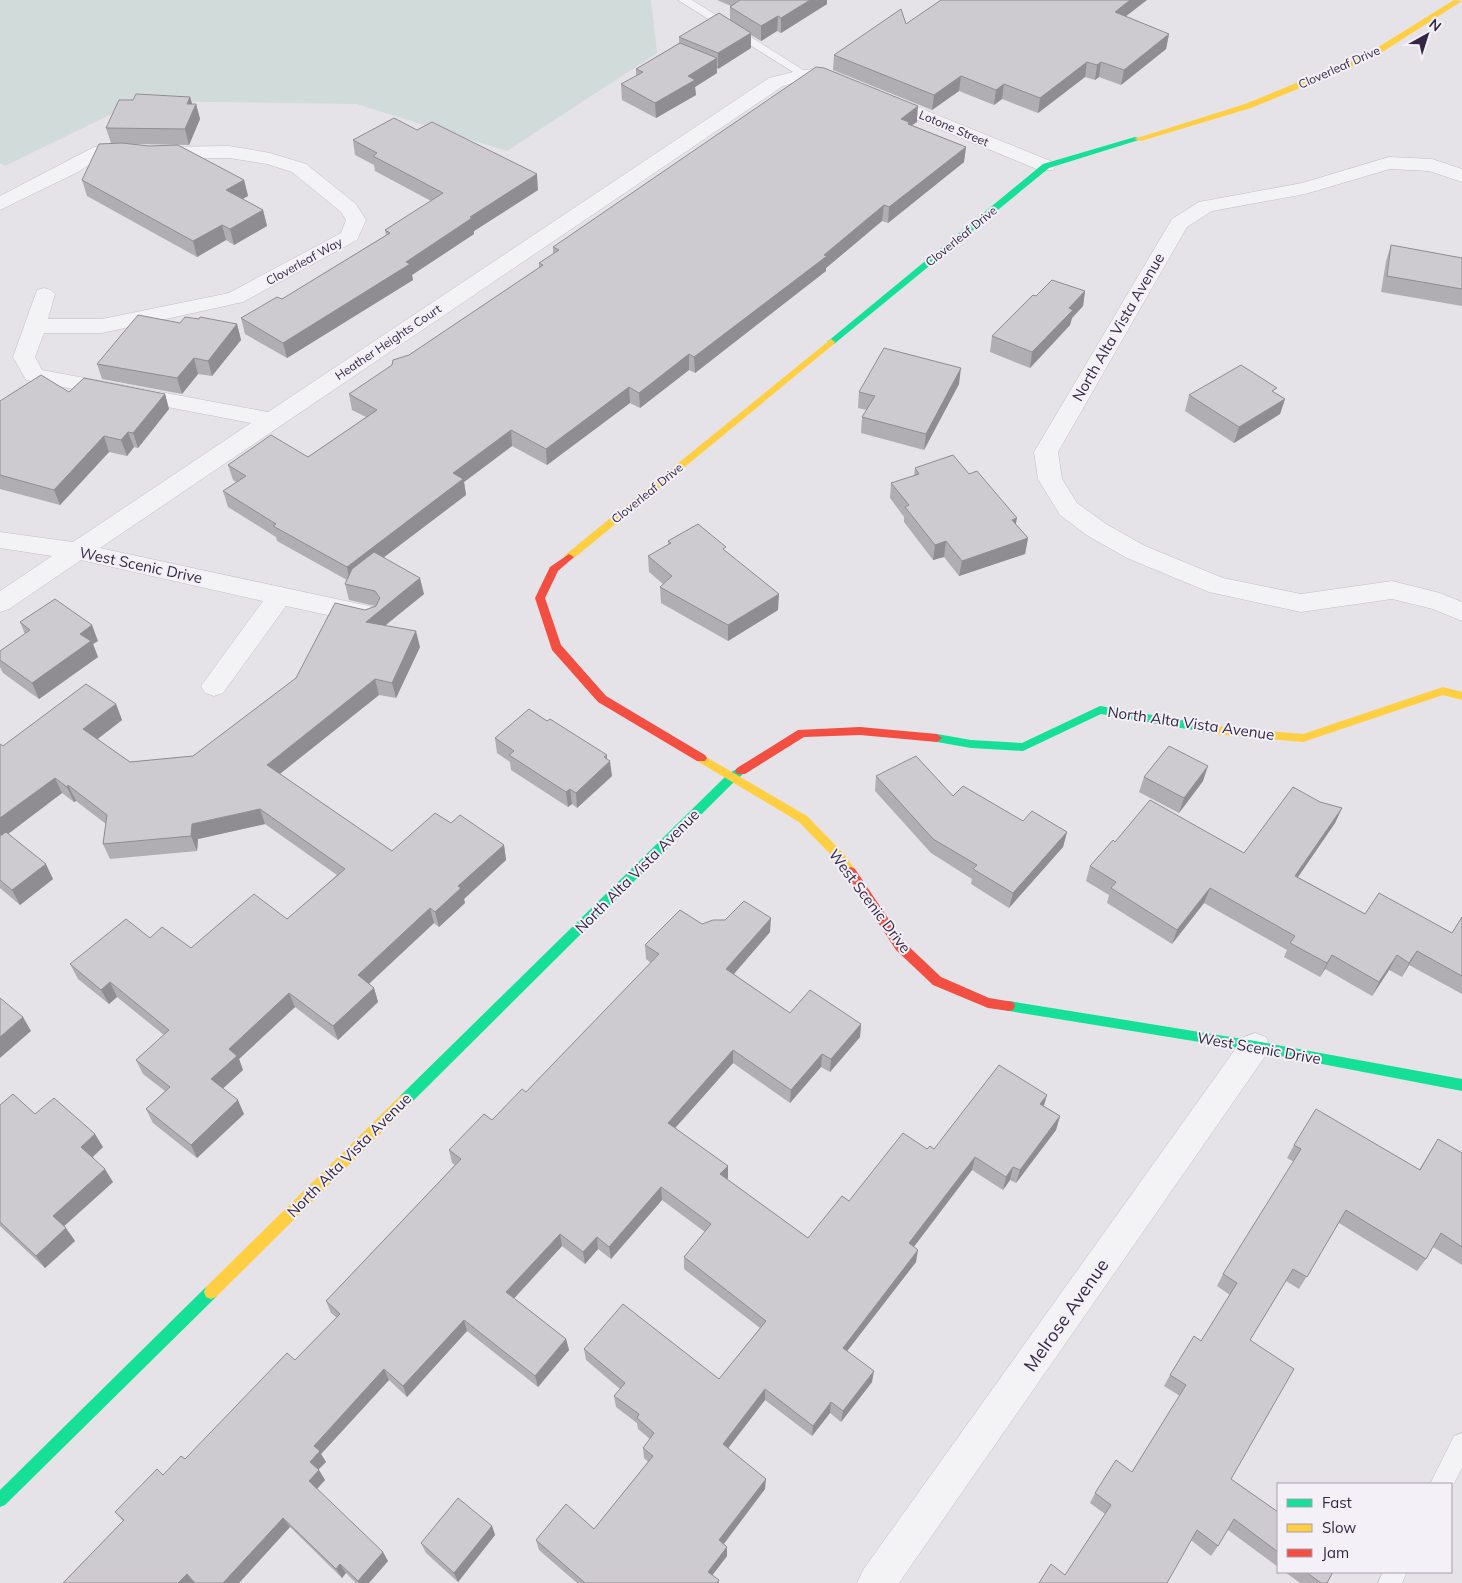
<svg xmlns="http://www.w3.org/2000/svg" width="1462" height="1583" viewBox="0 0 1462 1583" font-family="Mulish,sans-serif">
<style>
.green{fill:#d1dbd9}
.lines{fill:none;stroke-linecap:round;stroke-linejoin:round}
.lane-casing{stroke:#c2bfc6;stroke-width:1}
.street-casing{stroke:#c2bfc6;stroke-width:1}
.lane{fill:#f3f2f4;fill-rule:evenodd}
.street{fill:#f3f2f4;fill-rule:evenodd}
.fast{fill:#16e098;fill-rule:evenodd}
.slow{fill:#ffcf43;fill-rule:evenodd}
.jam{fill:#f24e42;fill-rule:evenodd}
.wall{fill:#b0aeb3}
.shaded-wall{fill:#908d92}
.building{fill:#cdcad0;stroke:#908d92}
.labels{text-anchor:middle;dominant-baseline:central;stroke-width:4;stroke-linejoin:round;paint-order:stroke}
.far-street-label{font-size:12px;fill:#342743;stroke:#f3f0f8}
.street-label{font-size:15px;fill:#342743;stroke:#f3f0f8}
.near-street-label{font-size:18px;fill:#342743;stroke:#f3f0f8}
</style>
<rect width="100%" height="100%" fill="#e5e2e8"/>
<polygon class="green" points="0,0 651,0 657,53 507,151 357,104 138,101 5,166 0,163"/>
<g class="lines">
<g class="lane-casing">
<g id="lane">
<polygon points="678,0 692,0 808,73 806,75 798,75"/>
<polygon points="1462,1433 1462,1468 1451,1489 1451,1484 1430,1484 1454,1436"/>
<polygon points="1383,1572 1407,1572 1402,1583 1378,1583"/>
</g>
</g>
<g class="street-casing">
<g id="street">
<path d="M816 69C826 71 844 72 850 81L848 85C838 87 832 83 823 81 809 78 796 82 783 86L100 548 369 606 378 609 382 615 378 621 369 624 286 606 223 693 214 696 205 693 201 686 263 601 81 560 9 609 0 612V591L52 556 0 548V532L73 542 251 423 26 380 13 357 37 290 44 288 51 290 55 294 48 319H102L229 293 341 233 346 220 341 212 292 172 267 164 229 158 153 159 127 156 99 158 78 172 0 210V196L94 147 127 144 153 147 229 146 270 153 306 164 356 204 366 220 357 240 243 302 102 333H44L35 357 42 370 268 412 769 78 801 70Z"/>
<polygon points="883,93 1053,162 1056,166 1053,170 1039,170 876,103 874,99 876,95"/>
<polygon points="1389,157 1432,159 1462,169 1462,182 1429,171 1390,169 1305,194 1212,211 1187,227 1058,452 1062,479 1077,503 1106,524 1145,546 1223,578 1301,594 1392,581 1440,593 1462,602 1462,621 1433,609 1392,599 1301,612 1209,592 1127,558 1088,536 1060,515 1038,479 1034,452 1172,219 1199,202 1302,183"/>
<polygon points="1255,1033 1266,1037 1270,1046 1266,1055 899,1583 857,1583 863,1570 1244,1037"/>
</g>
</g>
<use href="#lane" class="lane"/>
<use href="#street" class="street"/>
<g class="fast">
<polygon points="1135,137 1142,139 1049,168 834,344 828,344 827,342 1043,164"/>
<polygon points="1100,706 1216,726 1221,730 1216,734 1101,714 1023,751 971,748 937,742 932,738 937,734 971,740 1022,743"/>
<polygon points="741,767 745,768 747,771 737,779 410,1104 405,1106 400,1104 399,1100 400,1096 729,773"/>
<polygon points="1009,1001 1255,1041 1462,1079 1462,1091 1255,1051 1009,1011 1005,1010 1003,1006 1005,1002"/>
<polygon points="211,1285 216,1287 218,1292 216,1297 5,1505 0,1507 0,1490 206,1287"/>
</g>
<g class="slow">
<polygon points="1454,0 1462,1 1373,58 1251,108 1141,141 1134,139 1245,104 1367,54"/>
<polygon points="831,339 835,342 834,344 573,559 565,559 564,557 565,555"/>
<polygon points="1443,687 1462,692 1462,700 1443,695 1303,742 1216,734 1211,730 1216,726 1303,734"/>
<polygon points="701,754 807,816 843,853 857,872 855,875 847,875 835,859 799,822 697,761 695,758 697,755"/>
<polygon points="405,1094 410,1096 411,1100 410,1104 216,1297 211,1299 206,1297 204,1292 206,1287 400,1096"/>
</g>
<g class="jam">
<polygon points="569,554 574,557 558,571 545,598 561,645 606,696 705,755 707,758 705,761 697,761 598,702 552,650 535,598 550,567"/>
<polygon points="860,727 937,734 942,738 937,742 860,735 804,737 745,774 737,774 735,771 737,768 798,730"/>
<polygon points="851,867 855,869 904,942 941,977 989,998 1013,1002 1015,1006 1013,1010 1009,1011 988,1008 933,985 896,950 847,875 845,872 847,869"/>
</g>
</g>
<g class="wall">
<polygon points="717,0 827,0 827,4 781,33 777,31 761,41 751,35 751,48 718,69 717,68 717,73 695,87 696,95 656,118 622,100 621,84 636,76 636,69 679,43 679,37 730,19 730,7 731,6"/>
<polygon points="1126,16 1169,34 1166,49 1121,85 1099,77 1095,80 1085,77 1038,113 1002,99 994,105 959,91 932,110 833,70 834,55 906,24"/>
<polygon points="190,97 192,104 196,104 200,119 189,145 134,144 244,180 248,196 242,199 263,210 267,226 234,245 226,240 197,257 87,196 82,180 111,143 106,128 133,100"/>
<polygon points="917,122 912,125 966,147 964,162 888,223 882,221 826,268 826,271 695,373 689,370 640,408 630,403 547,465 512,446 464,482 466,495 384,557 424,594 385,626 420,647 396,698 379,695 280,774 392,851 451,823 504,845 506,860 464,899 465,903 439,927 434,923 369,984 374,988 378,1002 338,1040 295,1007 239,1059 243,1070 223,1088 244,1114 197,1158 153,1123 146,1109 165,1091 143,1074 136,1060 164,1035 117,997 109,1004 78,979 70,964 150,938 191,948 287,919 337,875 265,824 198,839 197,851 110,859 103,844 106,824 76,801 74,802 62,793 8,834 53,879 20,905 0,888 0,744 3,746 116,704 122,720 97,739 130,762 193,756 296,678 365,610 375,606 349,600 345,584 347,580 277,541 276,537 228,507 223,491 236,482 233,480 228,465 308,457 366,417 352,410 349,394 409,355 539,268 539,263 553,254 553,247"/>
<polygon points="417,130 538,190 474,231 474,234 412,275 413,280 287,358 245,334 241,318 282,299 386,235 385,230 431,201 375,171 374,165 355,155 353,140"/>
<polygon points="1391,245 1462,258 1462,306 1381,292 1386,261"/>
<polygon points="1085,291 1083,306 1072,318 1070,325 1030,368 990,352 992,336 1036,296"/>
<polygon points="199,319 237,324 241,340 212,376 198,374 182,394 102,379 97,364 180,323"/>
<polygon points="959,384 924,450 861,433 862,417 867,410 858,408 859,392"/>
<polygon points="69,392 165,394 169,409 138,448 134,447 127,456 109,452 60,505 0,489 0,401"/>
<polygon points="1276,393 1285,399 1280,414 1234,443 1185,411 1189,395"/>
<polygon points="915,468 969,474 1016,524 1028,538 1025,554 959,576 944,557 933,560 904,522 904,517 890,498 891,483 914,476"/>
<polygon points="668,541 726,551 778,610 728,641 661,603 660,587 663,584 649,572 648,556 668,545"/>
<polygon points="20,622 98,641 93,644 98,657 39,699 3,673 0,667 0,651 25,634"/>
<polygon points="495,738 607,759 612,776 577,808 572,804 568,807 511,770 510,762 497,753"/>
<polygon points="876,776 953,796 1023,821 1067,832 1063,847 1009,908 971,884 972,879 931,853 875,791"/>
<polygon points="1144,777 1203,781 1179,813 1139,792"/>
<polygon points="1320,802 1342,808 1335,823 1298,877 1365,914 1452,933 1462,917 1462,994 1409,965 1402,977 1389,970 1372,996 1325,969 1320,977 1284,957 1287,950 1204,903 1172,944 1107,903 1109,895 1086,881 1090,866 1115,842 1244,853"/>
<polygon points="702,924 770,932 734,974 790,1013 861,1024 860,1037 830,1072 821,1067 790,1103 733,1063 675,1128 728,1166 728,1178 727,1179 808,1238 849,1201 927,1149 934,1149 1044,1106 1060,1116 1056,1130 1016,1183 1010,1180 1003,1190 972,1170 914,1246 916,1262 847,1351 872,1382 841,1422 830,1413 812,1436 765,1400 728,1448 765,1489 724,1544 727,1547 727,1556 712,1575 719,1580 719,1583 577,1583 539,1550 536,1540 594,1529 648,1462 644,1458 643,1448 650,1439 638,1429 637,1423 616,1407 614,1396 620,1389 586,1360 584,1349 719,1379 760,1328 684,1269 684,1257 705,1232 662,1200 611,1259 598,1249 585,1264 562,1246 514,1298 566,1339 569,1350 538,1387 467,1331 407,1397 389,1380 321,1454 326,1462 318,1469 325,1480 317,1489 388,1561 369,1583 356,1583 346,1573 342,1578 290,1527 239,1583 63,1583 123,1521 115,1512 163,1475 185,1459 295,1360 337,1318 331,1313 326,1301 455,1165 452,1163 449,1150 492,1120 526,1092 651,963 646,959 645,945"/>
<polygon points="0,1105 35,1114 103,1147 93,1157 113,1182 64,1226 75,1241 45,1268 0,1226"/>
<polygon points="1438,1139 1462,1153 1462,1265 1433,1247 1426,1259 1417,1271 1339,1223 1299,1289 1286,1281 1250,1340 1231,1479 1278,1512 1278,1567 1228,1530 1218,1546 1211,1556 1191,1540 1065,1575 1105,1514 1090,1503 1095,1493 1132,1472 1180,1396 1164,1386 1170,1375 1201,1341 1230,1295 1217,1286 1223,1274 1294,1162 1287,1158 1294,1145 1419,1170"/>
<polygon points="492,1526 495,1535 458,1582 426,1553 421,1543"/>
<polygon points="1285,1572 1333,1572 1327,1583 1300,1583"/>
</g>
<g class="shaded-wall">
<polygon points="810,0 827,0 827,4 781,33 781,18"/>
<polygon points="1130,0 1147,0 1112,27 1115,12"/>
<polygon points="778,16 777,31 761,41 761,26"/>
<polygon points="751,33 751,48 718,69 718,53"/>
<polygon points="1169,34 1166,49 1121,85 1124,70"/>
<polygon points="717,58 717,73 695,87 696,95 656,118 655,103 688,76"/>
<polygon points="1087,62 1085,77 1038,113 1040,98"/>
<polygon points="1101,62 1099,77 1095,80 1097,65"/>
<polygon points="961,76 959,91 932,110 934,95"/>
<polygon points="1004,84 1002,99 994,105 996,90"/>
<polygon points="190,97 194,110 196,104 200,119 189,145 185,129 187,104"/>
<polygon points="918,106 917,122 909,127 901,119"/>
<polygon points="966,147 964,162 888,223 889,207"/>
<polygon points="537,174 538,190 474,231 474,234 412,275 413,280 287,358 283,343 406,262 470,217"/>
<polygon points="244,180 248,196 230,206 226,190"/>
<polygon points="884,205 882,221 826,268 826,271 695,373 694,357 824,255"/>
<polygon points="263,210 267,226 234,245 230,229"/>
<polygon points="222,225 226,240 197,257 193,241"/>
<polygon points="1085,291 1083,306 1072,318 1070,325 1030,368 1032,352 1069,308"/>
<polygon points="237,324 241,340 212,376 208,361"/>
<polygon points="689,354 689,370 640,408 639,393"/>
<polygon points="194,358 198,374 182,394 177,378"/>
<polygon points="961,368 959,384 924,450 926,434"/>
<polygon points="629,387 630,403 547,465 546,449"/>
<polygon points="165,394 169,409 138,448 133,433"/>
<polygon points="1285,399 1280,414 1234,443 1239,427"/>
<polygon points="511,430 512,446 464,482 466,495 350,583 347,567 453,473"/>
<polygon points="128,432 134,447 127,456 121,440"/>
<polygon points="104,436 109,452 60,505 54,490"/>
<polygon points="1017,518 1014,534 1012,520"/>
<polygon points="1028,538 1025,554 959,576 962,561"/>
<polygon points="946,541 944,557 933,560 935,545"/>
<polygon points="420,578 424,594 369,638 366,622"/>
<polygon points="779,594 778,610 728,641 728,625"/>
<polygon points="92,625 98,641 93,644 98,657 39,699 32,683 80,634"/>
<polygon points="416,631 420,647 396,698 392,683"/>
<polygon points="375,679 379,695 272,780 267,765"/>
<polygon points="116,704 122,720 90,745 83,729"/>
<polygon points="607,755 607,764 610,761 612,776 577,808 576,793"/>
<polygon points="1208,766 1203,781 1179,813 1184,798"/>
<polygon points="55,778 62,793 0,840 0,818"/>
<polygon points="68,785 76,801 74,802 67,787"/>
<polygon points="570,789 572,804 568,807 566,792"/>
<polygon points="1342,808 1335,823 1289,890 1295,876"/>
<polygon points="260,809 265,824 198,839 197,851 191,836 192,824"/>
<polygon points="1067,832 1063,847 1009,908 1013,893"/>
<polygon points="504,845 506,860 464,899 465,903 439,927 435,912 458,886"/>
<polygon points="46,864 53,879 20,905 12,890"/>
<polygon points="1210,888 1204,903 1172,944 1177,930"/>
<polygon points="430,908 434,923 362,990 358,975"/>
<polygon points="771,918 770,932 726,983 726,969"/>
<polygon points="1417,951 1409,965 1402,977 1409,963"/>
<polygon points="1332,955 1325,969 1320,977 1327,963"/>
<polygon points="1397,955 1389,970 1372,996 1379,982"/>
<polygon points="110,982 117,997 109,1004 101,990"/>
<polygon points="374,988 378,1002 338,1040 333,1026"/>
<polygon points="289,993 295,1007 239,1059 243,1070 218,1093 211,1079 229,1049"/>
<polygon points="23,1017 31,1031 0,1058 0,1037"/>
<polygon points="861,1024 860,1037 830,1072 831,1059"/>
<polygon points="733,1050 733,1063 668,1136 668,1123"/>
<polygon points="822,1054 821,1067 790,1103 791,1090"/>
<polygon points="1047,1095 1043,1109 1040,1104"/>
<polygon points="238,1100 244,1114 197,1158 191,1145"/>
<polygon points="1060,1116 1056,1130 1016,1183 1020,1170"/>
<polygon points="95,1134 103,1147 89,1160 81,1147"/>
<polygon points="975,1157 972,1170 907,1256 909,1243"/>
<polygon points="728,1166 728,1178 720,1187 720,1174"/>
<polygon points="1013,1167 1010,1180 1003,1190 1006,1177"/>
<polygon points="105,1169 113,1182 62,1228 53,1216"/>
<polygon points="661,1187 662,1200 611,1259 609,1247"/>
<polygon points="66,1228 75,1241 45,1268 36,1256"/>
<polygon points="560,1234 562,1246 509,1304 506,1292"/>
<polygon points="597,1237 598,1249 585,1264 583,1252"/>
<polygon points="918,1250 916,1262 841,1359 843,1348"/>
<polygon points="464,1320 467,1331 407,1397 403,1386"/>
<polygon points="566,1339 569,1350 538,1387 535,1376"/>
<polygon points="384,1369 389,1380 321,1454 326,1462 316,1472 310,1462 314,1446"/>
<polygon points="874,1371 872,1382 841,1422 843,1411"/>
<polygon points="765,1389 765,1400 723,1455 723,1444"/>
<polygon points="831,1402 830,1413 812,1436 813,1426"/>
<polygon points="319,1470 325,1480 315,1491 309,1481"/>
<polygon points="766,1479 765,1489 719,1550 719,1540"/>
<polygon points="283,1518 290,1527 239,1583 223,1583"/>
<polygon points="492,1526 495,1535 458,1582 454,1573"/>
<polygon points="727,1547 727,1556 708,1581 708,1572"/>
<polygon points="383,1552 388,1561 369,1583 359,1583 358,1581"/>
<polygon points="340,1564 346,1573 342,1578 336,1569"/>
<polygon points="187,1574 194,1583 178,1583"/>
</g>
<g class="building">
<polygon points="740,0 810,0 781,18 778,16 761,26 730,7"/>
<polygon points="941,0 1130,0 1115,12 1169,34 1124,70 1101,62 1097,65 1087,62 1040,98 1004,84 996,90 961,76 934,95 834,55 901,9 906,24"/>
<polygon points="719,13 751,33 718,53 679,37"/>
<polygon points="680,43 717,58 688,76 695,80 655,103 621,84 643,72 636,69"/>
<polygon points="816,67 824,68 918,106 901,119 909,122 908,124 966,147 889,207 884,205 824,255 827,256 694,357 689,354 639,393 629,387 546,449 511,430 453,473 463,479 347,567 273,526 276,524 223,491 246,476 228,465 271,435 308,457 377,410 349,394 392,365 393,360 409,355 543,265 539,263 559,250 553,247"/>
<polygon points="136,94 190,97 187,104 196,104 185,129 106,128 119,100 133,100"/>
<polygon points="394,118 417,130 432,122 537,174 470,217 472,218 406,262 410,264 283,343 241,318 277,297 282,299 390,233 385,230 443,193 373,156 377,153 353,140"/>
<polygon points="122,143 149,146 178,145 244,180 226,190 263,210 230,229 222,225 193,241 82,180 99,144"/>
<polygon points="1391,245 1462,258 1462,289 1387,276"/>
<polygon points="1052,280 1085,291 1069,308 1073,310 1032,352 992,336 1033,295 1036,296"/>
<polygon points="138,315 180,323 185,317 199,319 200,317 237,324 208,361 194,358 177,378 97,364"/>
<polygon points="884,348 961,368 926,434 862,417 875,396 859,392"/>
<polygon points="1241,365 1277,388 1272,391 1285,399 1239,427 1189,395"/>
<polygon points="41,375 69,392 84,378 165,394 133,433 128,432 121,440 104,436 54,490 0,475 0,401"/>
<polygon points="953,455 969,474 977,471 1017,518 1012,520 1028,538 962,561 946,541 935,545 905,507 909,505 891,483 919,474 915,468"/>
<polygon points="698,524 726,547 723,549 779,594 728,625 660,587 672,576 648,556 671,543 668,541"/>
<polygon points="374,552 420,578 366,622 416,631 392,683 375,679 267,765 392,851 435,813 451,823 460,815 504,845 458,886 461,888 435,912 430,908 358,975 374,988 333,1026 289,993 229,1049 237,1056 211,1079 238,1100 191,1145 146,1109 170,1087 136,1060 169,1030 110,982 101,990 70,964 126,919 150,938 162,927 191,948 254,894 287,919 345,869 260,809 192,824 191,836 103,844 107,815 68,785 67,787 55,778 0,818 0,744 3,746 86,684 116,704 83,729 130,762 193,756 296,678 335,603 365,610 376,606 380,598 375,591 345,584 352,569"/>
<polygon points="55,599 92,625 80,634 91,641 32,683 0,660 0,651 30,630 20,622"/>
<polygon points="529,709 547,721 550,719 607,755 604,757 610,761 576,793 570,789 566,792 509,755 514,751 495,738"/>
<polygon points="1169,746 1208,766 1184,798 1144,777"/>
<polygon points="916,756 953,796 963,786 1023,821 1032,811 1067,832 1013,893 973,869 977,865 933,839 876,776"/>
<polygon points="1293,787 1320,802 1342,808 1295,876 1365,914 1379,893 1452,933 1462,917 1462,976 1417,951 1409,963 1397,955 1379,982 1332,955 1327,963 1290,943 1295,936 1210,888 1177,930 1111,888 1116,882 1090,866 1113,840 1115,842 1150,800 1244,853"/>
<polygon points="6,832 46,864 12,890 0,880 0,836"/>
<polygon points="744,901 771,918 726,969 790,1013 810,990 861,1024 831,1059 822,1054 791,1090 733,1050 668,1123 728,1166 720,1174 808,1238 842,1196 849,1201 903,1133 927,1149 930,1146 934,1149 999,1065 1047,1095 1040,1104 1060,1116 1020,1170 1013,1167 1006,1177 975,1157 909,1243 918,1250 843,1348 874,1371 843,1411 831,1402 813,1426 765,1389 723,1444 766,1479 719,1540 727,1547 708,1572 719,1580 717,1583 585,1583 536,1540 566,1504 594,1529 653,1456 643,1448 654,1433 637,1418 639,1414 614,1396 625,1383 584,1349 623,1304 719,1379 766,1321 684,1257 711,1224 661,1187 609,1247 597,1237 583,1252 560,1234 506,1292 566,1339 535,1376 464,1320 403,1386 384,1369 314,1446 320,1451 310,1462 319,1470 309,1481 383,1552 358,1581 340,1564 336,1569 283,1518 223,1583 195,1583 187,1574 178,1583 63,1583 124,1520 115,1512 157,1469 163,1475 181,1456 185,1459 287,1353 295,1360 340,1314 326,1301 461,1159 449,1150 484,1114 492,1120 522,1089 526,1092 659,954 645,945 680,910 702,924 713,920 725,920"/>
<polygon points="0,998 23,1017 0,1037"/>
<polygon points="13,1094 35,1114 54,1098 95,1134 81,1147 105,1169 53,1216 66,1228 36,1256 0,1222 0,1105"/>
<polygon points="1316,1109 1420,1170 1438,1139 1462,1153 1462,1247 1441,1233 1426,1259 1346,1210 1307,1277 1293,1269 1250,1340 1294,1369 1231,1479 1278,1512 1278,1552 1234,1519 1218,1546 1197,1530 1167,1583 1039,1583 1051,1564 1065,1575 1111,1505 1095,1493 1116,1460 1132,1472 1186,1385 1170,1375 1194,1336 1201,1341 1237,1283 1223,1274 1301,1149 1294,1145"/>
<polygon points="458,1498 492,1526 454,1573 421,1543"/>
<polygon points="1306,1572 1333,1572 1327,1583 1321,1583"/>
</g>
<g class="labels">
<g class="far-street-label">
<text transform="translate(1339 67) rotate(-24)">Cloverleaf Drive</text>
<text transform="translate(954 128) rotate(23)">Lotone Street</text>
<text transform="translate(961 236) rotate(-39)">Cloverleaf Drive</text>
<text transform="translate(304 261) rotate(-29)">Cloverleaf Way</text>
<text transform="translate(388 342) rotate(-34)">Heather Heights Court</text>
<text transform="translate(647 493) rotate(-39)">Cloverleaf Drive</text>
</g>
<g class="street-label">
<text transform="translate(1118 327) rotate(-60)">North Alta Vista Avenue</text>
<text transform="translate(141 565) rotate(12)">West Scenic Drive</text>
<text transform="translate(1191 723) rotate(8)">North Alta Vista Avenue</text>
<text transform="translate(637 871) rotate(-45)">North Alta Vista Avenue</text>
<text transform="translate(870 901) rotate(53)">West Scenic Drive</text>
<text transform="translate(1259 1048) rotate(10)">West Scenic Drive</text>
<text transform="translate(349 1155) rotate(-45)">North Alta Vista Avenue</text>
</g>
<g class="near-street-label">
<text transform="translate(1066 1315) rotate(-55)">Melrose Avenue</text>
</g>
</g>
<rect x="1277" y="1483" width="175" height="90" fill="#f3f0f8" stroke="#a7a0b0"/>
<rect x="1287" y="1499" width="25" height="8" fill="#16e098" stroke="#a7a0b0"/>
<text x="1322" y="1508" font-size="15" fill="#342743">Fast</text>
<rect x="1287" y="1524" width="25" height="8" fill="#ffcf43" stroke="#a7a0b0"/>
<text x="1322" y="1533" font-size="15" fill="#342743">Slow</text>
<rect x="1287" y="1549" width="25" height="8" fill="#f24e42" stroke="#a7a0b0"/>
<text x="1322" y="1558" font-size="15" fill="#342743">Jam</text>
<g transform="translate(1427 35) rotate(39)" stroke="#f3f0f8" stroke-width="4" paint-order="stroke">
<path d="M0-4L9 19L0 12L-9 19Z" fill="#342743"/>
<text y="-8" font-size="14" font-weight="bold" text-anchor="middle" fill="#342743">N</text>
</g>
</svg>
